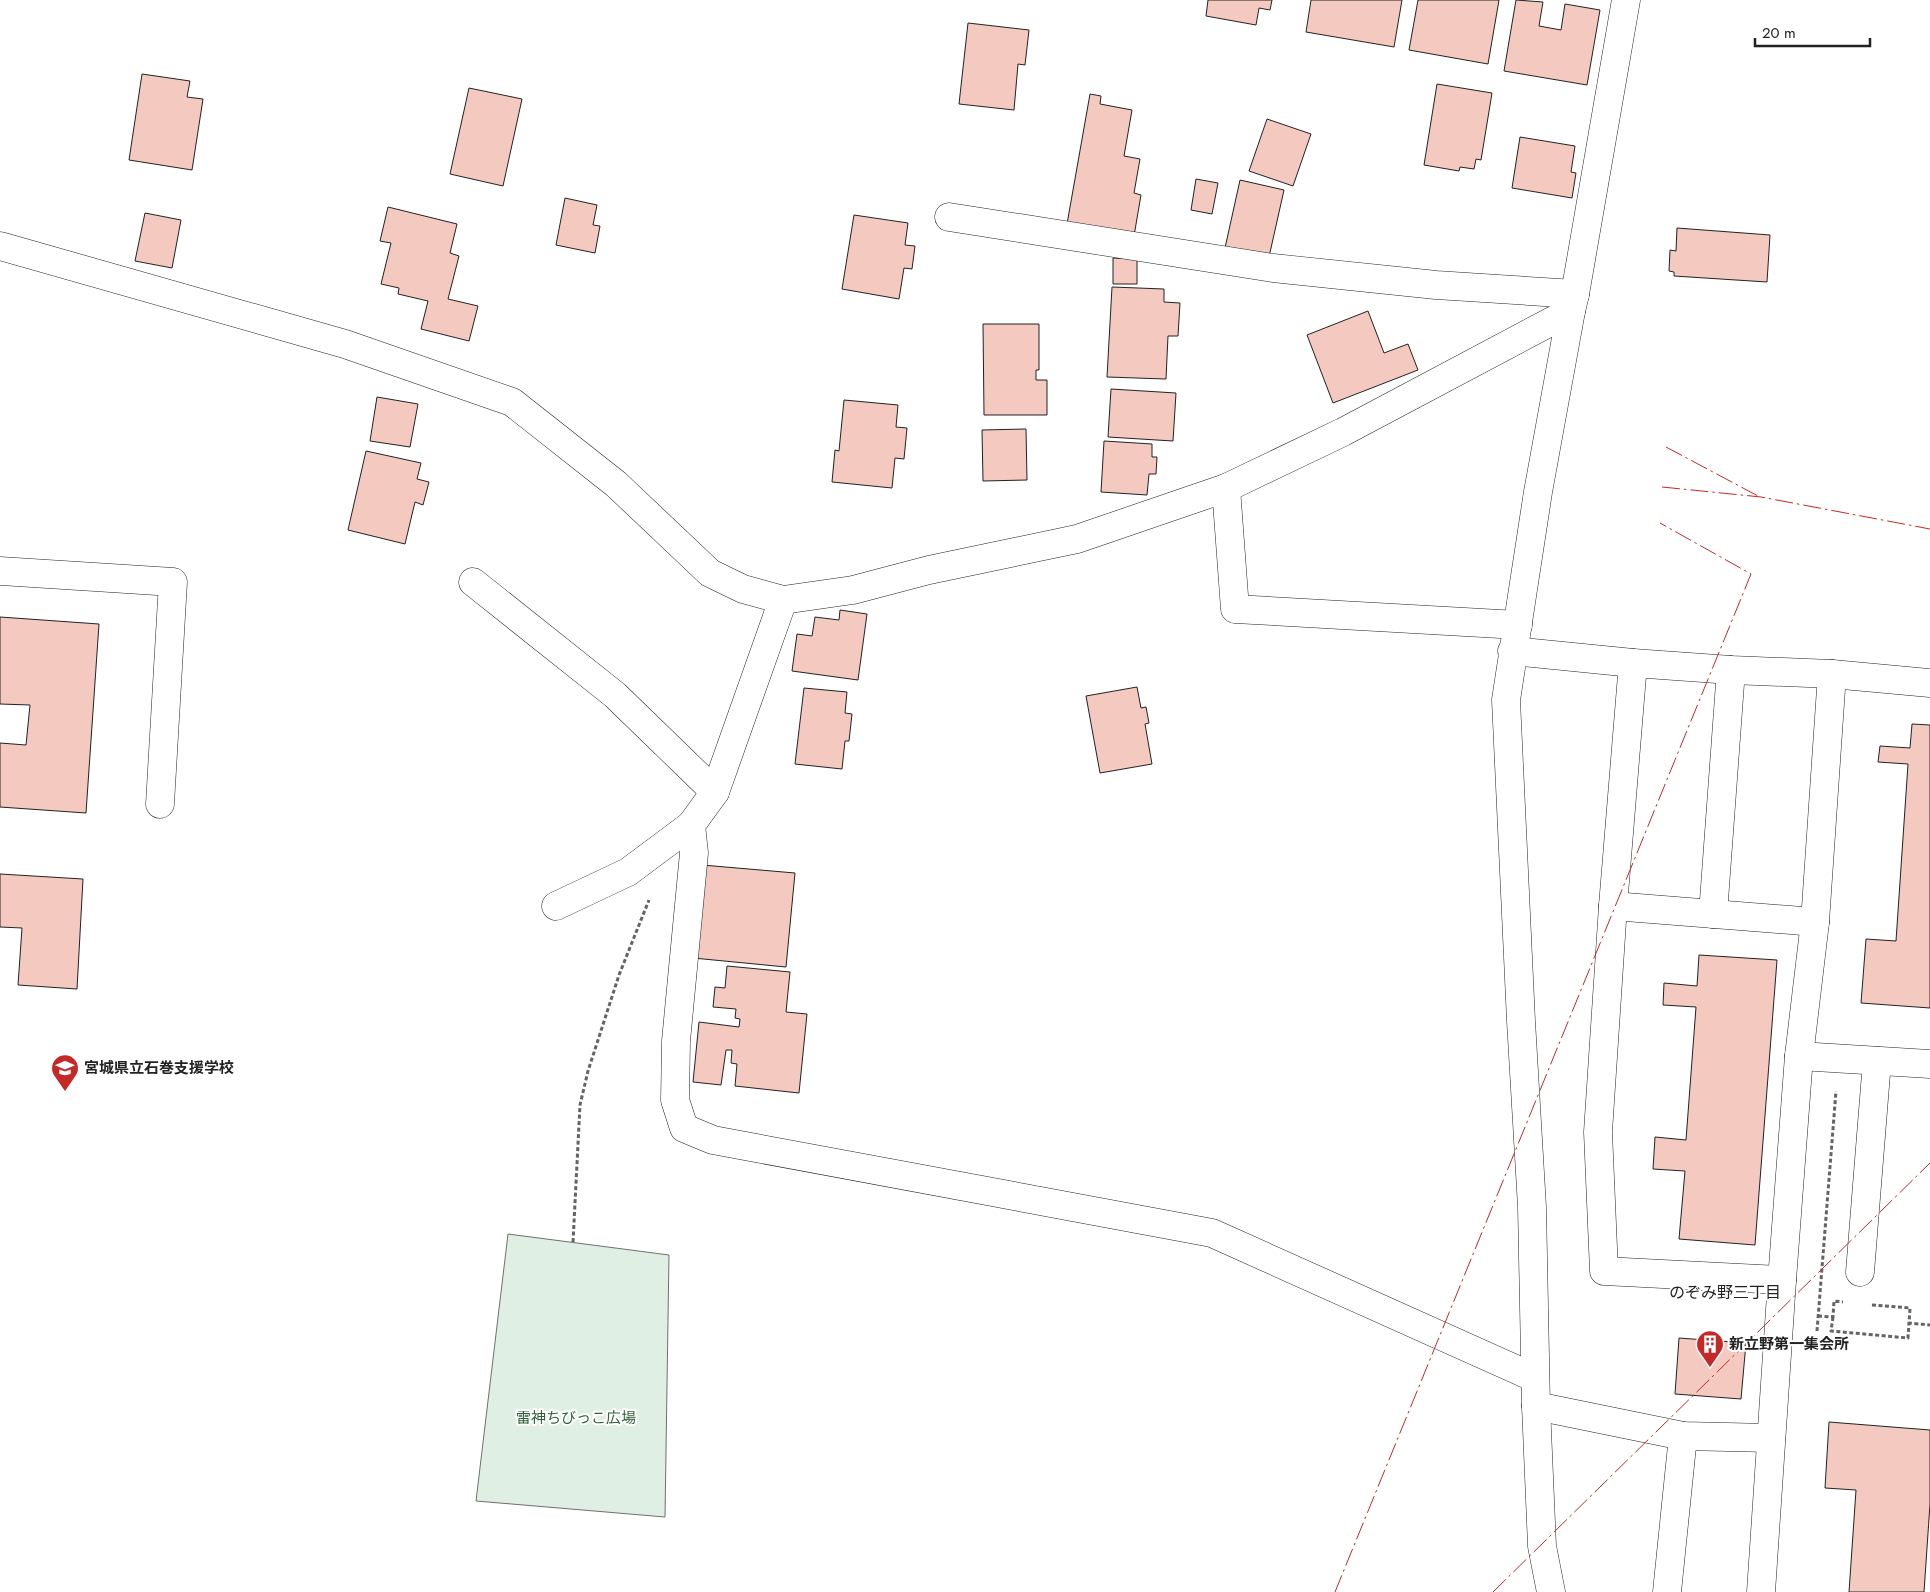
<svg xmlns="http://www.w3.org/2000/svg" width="1930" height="1592" viewBox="0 0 1930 1592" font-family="Jost,'Noto Sans JP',sans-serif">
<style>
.green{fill:#e0efe3;stroke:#6f6f6f}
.building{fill:#f3c9c0;stroke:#222}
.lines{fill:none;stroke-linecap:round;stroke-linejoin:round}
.minor-casing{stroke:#222;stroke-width:29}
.path{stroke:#646464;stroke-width:3;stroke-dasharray:4 2.5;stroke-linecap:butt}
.minor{stroke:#fff;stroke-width:28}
.power{stroke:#c62828;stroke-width:1;stroke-dasharray:18 4 2.5 4;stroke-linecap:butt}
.labels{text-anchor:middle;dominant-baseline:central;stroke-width:4;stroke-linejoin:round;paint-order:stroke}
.poi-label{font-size:15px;font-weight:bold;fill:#222;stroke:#fff;text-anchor:start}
.park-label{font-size:15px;fill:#2f5e38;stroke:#fff}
.neighbourhood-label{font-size:16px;fill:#222;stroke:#fff}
</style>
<rect width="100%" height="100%" fill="#fff"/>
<polygon class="green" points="508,1234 669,1255 665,1517 476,1501"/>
<g class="building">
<polygon points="1208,0 1272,0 1270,10 1259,8 1256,25 1206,16"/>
<polygon points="1311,0 1402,0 1394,47 1306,32"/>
<polygon points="1418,0 1499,0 1488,64 1409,50"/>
<polygon points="1516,0 1543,2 1539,26 1561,30 1565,4 1600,10 1587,85 1504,71"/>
<polygon points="968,23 1029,30 1025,65 1018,64 1014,110 959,104"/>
<polygon points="142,74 190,81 187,97 203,99 192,170 129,160"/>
<polygon points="1437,84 1492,93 1481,160 1476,159 1474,169 1460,167 1459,171 1424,165"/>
<polygon points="469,88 522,99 503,186 450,174"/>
<polygon points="1090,94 1101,96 1100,104 1132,110 1124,156 1140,159 1134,193 1141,195 1134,236 1067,224"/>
<polygon points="1267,119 1311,134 1293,186 1249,171"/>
<polygon points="1520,137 1575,146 1571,172 1576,173 1572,198 1512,188"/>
<polygon points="1196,179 1218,183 1212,214 1191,210"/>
<polygon points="1240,180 1284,190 1269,257 1225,248"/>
<polygon points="565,198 597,205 593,225 600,226 595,253 556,245"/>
<polygon points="388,207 457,224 450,253 459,256 448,299 478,306 469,341 421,329 428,301 398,294 399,288 381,284 391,243 380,241"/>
<polygon points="145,213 181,220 172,268 135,261"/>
<polygon points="854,215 908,223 905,245 915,246 912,269 904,268 899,299 842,289"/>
<polygon points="1677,228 1770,235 1767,282 1674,276 1674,272 1669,271 1670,250 1676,251"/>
<polygon points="1113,258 1137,259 1137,284 1113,284"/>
<polygon points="1112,287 1164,289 1164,302 1180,303 1178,336 1168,336 1166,379 1107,377"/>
<polygon points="1368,311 1384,353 1408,344 1418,370 1333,403 1307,335"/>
<polygon points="983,324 1039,324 1039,370 1036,370 1036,380 1047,380 1047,415 984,415"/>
<polygon points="1111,389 1176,393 1173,441 1108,437"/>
<polygon points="377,397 418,404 410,447 370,441"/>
<polygon points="844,400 898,405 896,427 907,428 904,459 895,458 892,488 832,482 835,450 839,451"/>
<polygon points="1026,429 1027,480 983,481 982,430"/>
<polygon points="1104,441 1152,444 1152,457 1157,457 1156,474 1149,474 1147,495 1101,492"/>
<polygon points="366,451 421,463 417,479 429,482 423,505 415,502 405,544 348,530"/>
<polygon points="840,610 867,614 858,680 792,671 797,634 812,636 815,617 839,620"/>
<polygon points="0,617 99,624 86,813 0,807 0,743 26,745 30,705 0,704"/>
<polygon points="1137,687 1141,708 1146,707 1149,723 1145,724 1152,764 1100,773 1086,696"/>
<polygon points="804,688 847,692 845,713 852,714 849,741 845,741 842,769 795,764"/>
<polygon points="1912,724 1930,725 1930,1008 1861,1003 1866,939 1896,941 1908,764 1878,762 1880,746 1910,748"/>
<polygon points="702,865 795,873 786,967 693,958"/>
<polygon points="0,874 83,879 77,989 18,985 22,928 0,927"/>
<polygon points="1699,955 1777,960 1755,1245 1679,1239 1685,1171 1653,1169 1655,1137 1686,1140 1696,1007 1663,1005 1664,983 1697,986"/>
<polygon points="727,966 790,972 786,1012 807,1014 799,1093 735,1086 737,1064 731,1063 732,1050 726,1050 721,1085 693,1082 699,1022 739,1027 740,1019 735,1018 736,1009 713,1007 715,987 725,988"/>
<polygon points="1679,1338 1746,1343 1741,1399 1675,1394"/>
<polygon points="1829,1422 1930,1430 1930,1504 1924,1592 1849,1592 1856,1490 1825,1488"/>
</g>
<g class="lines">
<g class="minor-casing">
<g id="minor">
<polyline points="949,217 1273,268 1436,285 1575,294"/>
<polyline points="0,246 345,344 512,402 616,484 710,573 743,589 783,600 853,590 929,570 1077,539 1226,488 1343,432 1571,311"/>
<polyline points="1226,488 1235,609 1518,625"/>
<polyline points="0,571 173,582 160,804"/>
<polyline points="473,582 615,695 715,792"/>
<polyline points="783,600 715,792 691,825 694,853 676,1041 675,1100 684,1128 713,1140 1212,1233 1535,1378"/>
<polyline points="1512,651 1633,663 1731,670 1832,674 1930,683"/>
<polyline points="1633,663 1613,906 1598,1132 1604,1271 1782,1280"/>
<polyline points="556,906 628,872 691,825"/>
<polyline points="1613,906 1815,922"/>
<polyline points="1713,914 1731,670"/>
<polyline points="1799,1056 1930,1064"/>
<polyline points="1860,1272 1877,1061"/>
<polyline points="1536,1406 1683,1436 1771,1438"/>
<polyline points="1551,1592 1542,1546 1536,1406 1532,1207 1521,1021 1506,700 1538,492 1571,311 1575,294 1626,0"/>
<polyline points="1667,1592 1683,1436"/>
<polyline points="1761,1592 1782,1280 1799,1056 1815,922 1832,674"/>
</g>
</g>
<g class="path">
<polyline points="573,1242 580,1105 588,1071 619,975 649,900"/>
<polyline points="1872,1305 1910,1308 1909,1323 1930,1325"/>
<polyline points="1818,1316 1833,1317 1834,1301 1843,1302"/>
<polyline points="1833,1317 1831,1331 1908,1338 1909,1323"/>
<polyline points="1817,1331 1836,1091"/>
</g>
<use href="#minor" class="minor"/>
<g class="power">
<polyline points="1666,447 1758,496"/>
<polyline points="1662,487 1761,497 1930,529"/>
<polyline points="1335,1592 1751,574 1660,523"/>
<polyline points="1493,1592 1930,1163"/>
</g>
</g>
<defs>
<g id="school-pin" transform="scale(1.4375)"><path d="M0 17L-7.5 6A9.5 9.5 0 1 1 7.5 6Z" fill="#c62828" stroke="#fff"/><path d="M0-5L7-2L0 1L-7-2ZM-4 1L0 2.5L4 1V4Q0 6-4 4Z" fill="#fff"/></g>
<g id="building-pin" transform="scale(1.4375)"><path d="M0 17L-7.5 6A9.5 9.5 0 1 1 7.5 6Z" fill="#c62828" stroke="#fff"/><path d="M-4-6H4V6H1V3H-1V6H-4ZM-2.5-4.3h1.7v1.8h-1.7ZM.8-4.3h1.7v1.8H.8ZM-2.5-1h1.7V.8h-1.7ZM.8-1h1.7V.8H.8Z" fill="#fff"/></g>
</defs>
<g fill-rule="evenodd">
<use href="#school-pin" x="65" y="1068"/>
<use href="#building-pin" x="1710" y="1344"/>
</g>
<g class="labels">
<g class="poi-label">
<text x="84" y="1068">宮城県立石巻支援学校</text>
<text x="1729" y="1344">新立野第一集会所</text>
</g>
<g class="park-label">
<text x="576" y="1418">雷神ちびっこ広場</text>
</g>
<g class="neighbourhood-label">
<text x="1725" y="1292">のぞみ野三丁目</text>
</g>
</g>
<path d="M1755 38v8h115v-8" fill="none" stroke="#222222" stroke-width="2.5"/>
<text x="1762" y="38" font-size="15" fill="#222222" stroke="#ffffff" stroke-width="4" paint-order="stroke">20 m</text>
</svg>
